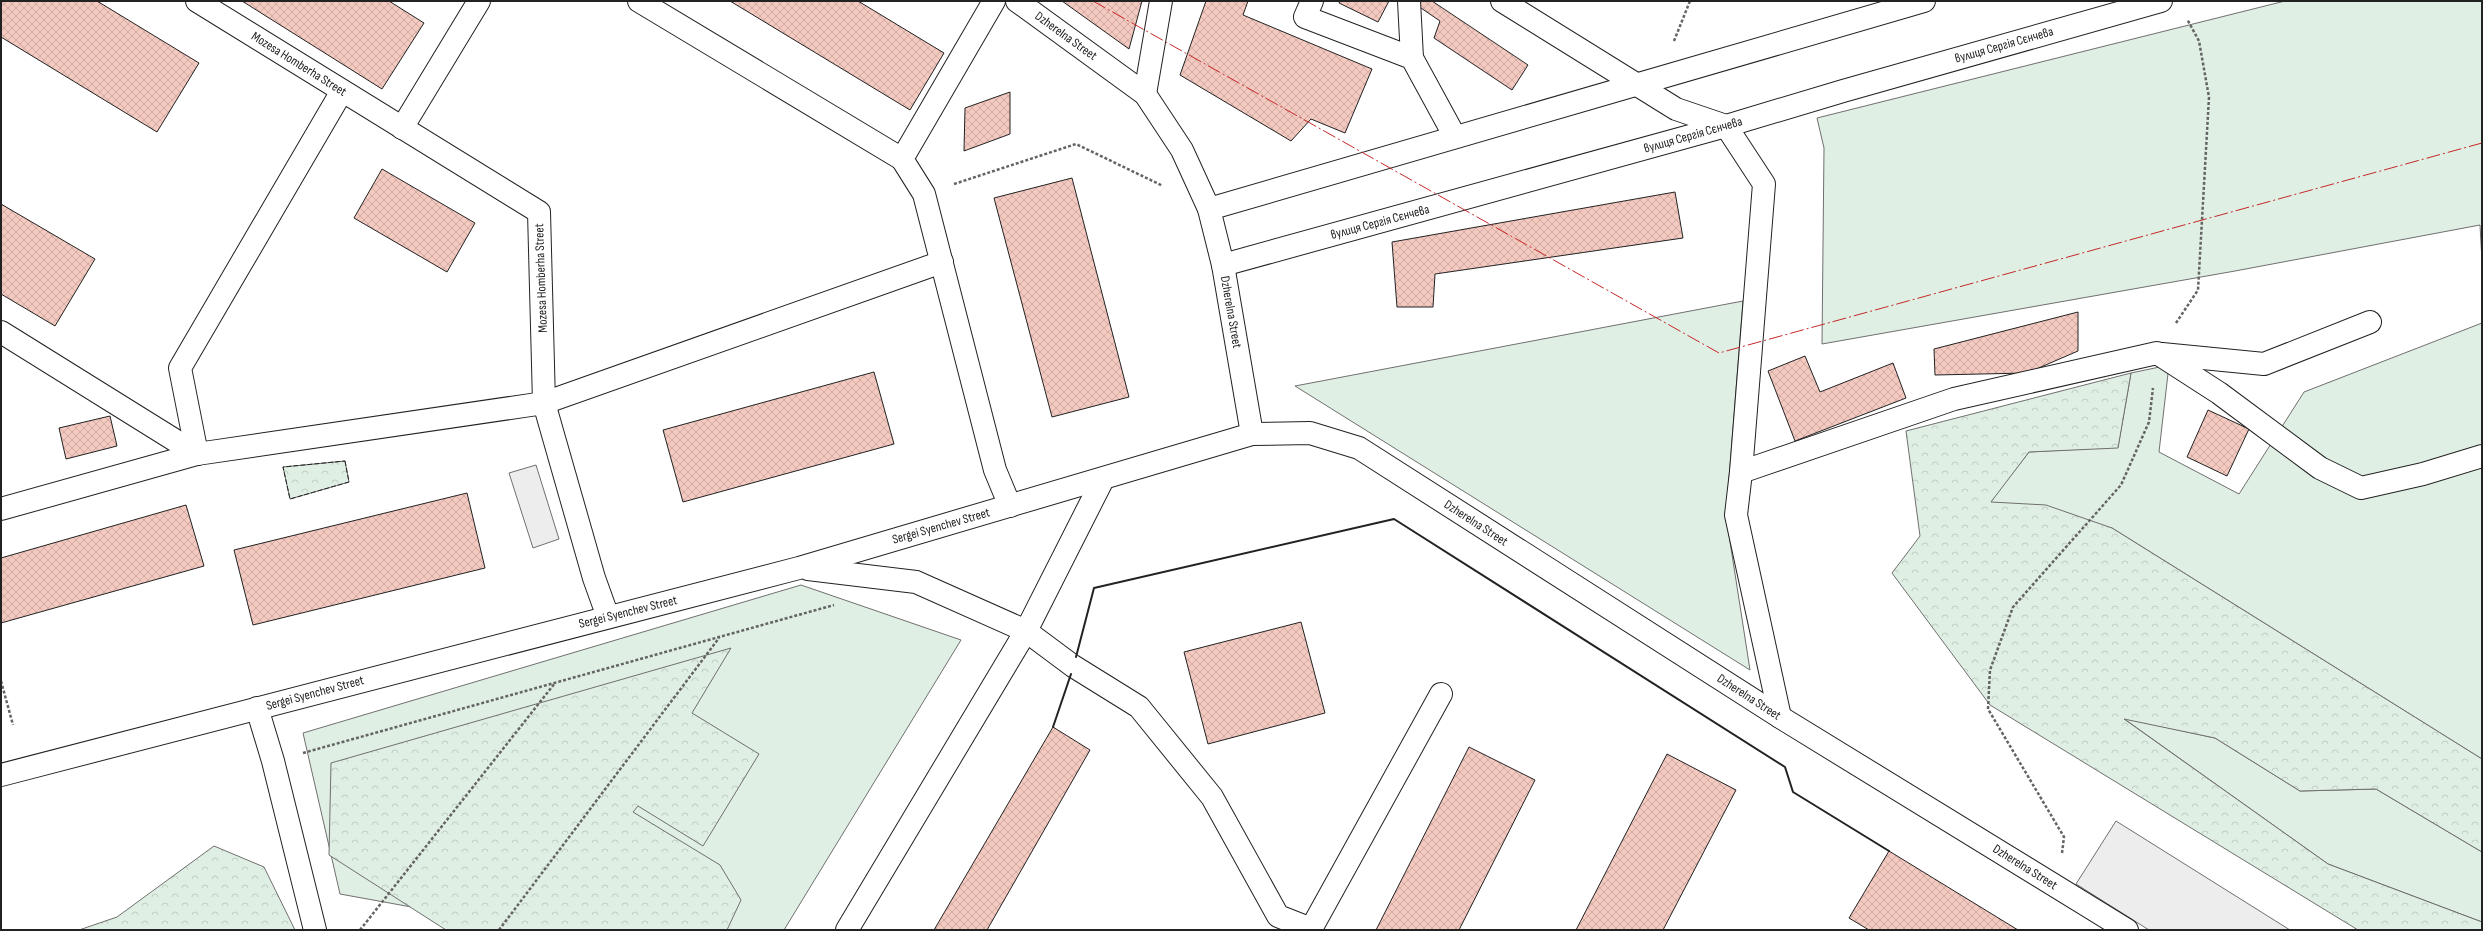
<svg xmlns="http://www.w3.org/2000/svg" width="2483" height="931" viewBox="0 0 2483 931" font-family="'Sofia Sans Condensed',sans-serif">
<style>
.green{fill:#e0efe3;stroke:#6f6f6f}
.forest{fill:url(#forest-crowns);stroke:#6f6f6f}
.parking{fill:#ededed;stroke:#6f6f6f}
.building{fill:url(#building-cross-hatch);stroke:#222}
.lines{fill:none;stroke-linecap:round;stroke-linejoin:round}
.minor-casing{stroke:#222;stroke-width:24}
.path{stroke:#646464;stroke-width:2.5;stroke-dasharray:3 2;stroke-linecap:butt}
.minor{stroke:#fff;stroke-width:22}
.fence{stroke:#222;stroke-width:1;stroke-dasharray:5 2;stroke-linecap:butt}
.wall{stroke:#222;stroke-width:2}
.power{stroke:#c62828;stroke-width:1;stroke-dasharray:14 3 2 3;stroke-linecap:butt}
.labels{text-anchor:middle;dominant-baseline:central;stroke-width:3;stroke-linejoin:round;paint-order:stroke}
.street-label{font-size:13px;fill:#222;stroke:#fff}
</style>
<defs>
<pattern id="forest-crowns" width="20" height="18" patternUnits="userSpaceOnUse"><rect width="20" height="18" fill="#e0efe3"/><path d="M2 6a3 3 0 1 1 6 0M12 15a3 3 0 1 1 6 0" fill="none" stroke="#c0cdc2"/></pattern>
<pattern id="building-cross-hatch" width="8" height="8" patternUnits="userSpaceOnUse"><rect width="8" height="8" fill="#f3c9c0"/><path d="M0 0l8 8M0 8l8-8" fill="none" stroke="#d0aca5"/></pattern>
</defs>
<rect width="100%" height="100%" fill="#fff"/>
<g class="green">
<polygon points="2285,1 2482,1 2482,261 2480,225 2235,271 1822,344 1824,148 1817,118"/>
<polygon points="1743,301 1726,516 1750,670 1295,386"/>
<polygon points="2482,323 2482,759 2112,528 1990,502 2029,452 2118,447 2131,373 2169,365 2159,452 2239,494 2304,392"/>
<polygon points="801,585 961,640 784,930 538,930 340,894 303,733"/>
<polygon points="2123,718 2215,738 2300,791 2376,789 2482,852 2482,922 2328,864"/>
</g>
<g class="forest">
<polygon points="2131,373 2118,448 2029,452 1991,502 2046,505 2112,528 2482,759 2482,852 2376,789 2300,791 2215,738 2124,719 2328,864 2482,922 2482,930 2358,930 1990,705 1892,573 1920,536 1906,431"/>
<polygon points="345,461 349,482 290,499 283,467"/>
<polygon points="731,648 692,713 759,754 703,846 638,806 633,812 720,865 741,900 727,930 446,930 329,855 331,763"/>
<polygon points="214,846 264,867 295,930 79,930 117,917"/>
</g>
<g class="parking">
<polygon points="536,465 559,539 533,548 509,473"/>
<polygon points="2116,821 2290,930 2149,930 2076,884"/>
</g>
<g class="building">
<polygon points="1,1 97,1 199,63 157,132 1,37"/>
<polygon points="242,1 389,1 424,23 382,89"/>
<polygon points="730,1 858,1 944,53 910,110"/>
<polygon points="1062,1 1142,1 1129,49"/>
<polygon points="1206,1 1248,1 1243,15 1372,69 1345,133 1311,119 1291,141 1180,75"/>
<polygon points="1340,1 1389,1 1378,22 1339,3"/>
<polygon points="1421,1 1432,1 1528,65 1512,90 1434,38 1440,21 1418,6"/>
<polygon points="1010,92 1010,134 964,151 965,108"/>
<polygon points="382,169 475,223 447,272 354,218"/>
<polygon points="1072,178 1129,397 1052,417 994,198"/>
<polygon points="1675,192 1683,238 1435,274 1433,307 1397,307 1392,242"/>
<polygon points="1,204 95,259 55,326 1,294"/>
<polygon points="2078,312 2078,351 2027,373 1935,375 1934,349"/>
<polygon points="1805,356 1820,392 1893,363 1906,398 1795,441 1768,371"/>
<polygon points="874,372 894,444 683,502 663,430"/>
<polygon points="2208,410 2249,429 2227,476 2187,457"/>
<polygon points="110,416 117,446 66,459 59,428"/>
<polygon points="467,493 485,568 253,625 234,550"/>
<polygon points="186,505 204,566 1,623 1,558"/>
<polygon points="1301,622 1325,713 1208,744 1184,652"/>
<polygon points="1053,727 1090,750 987,930 934,930"/>
<polygon points="1469,747 1535,780 1459,930 1376,930"/>
<polygon points="1667,754 1736,790 1663,930 1576,930"/>
<polygon points="1889,851 2018,930 1869,930 1849,918"/>
</g>
<g class="lines">
<g class="minor-casing">
<g id="minor">
<polyline points="197,1 539,212 544,403 594,578 608,617"/>
<polyline points="639,1 902,159"/>
<polyline points="994,1 902,159 924,194 995,470 1010,506"/>
<polyline points="1017,1 1145,94 1182,150 1209,209 1223,265 1252,434"/>
<polyline points="1312,1 1305,17 1412,58 1454,135"/>
<polyline points="1409,1 1412,58"/>
<polyline points="1502,1 1676,109 1726,126 1764,184 1741,472 1736,515 1780,717"/>
<polyline points="342,91 180,368 197,454 544,403 942,262"/>
<polyline points="1145,94 1161,1"/>
<polyline points="402,128 479,1"/>
<path d="M1209 209C1447 138 1686 71 1924 1"/>
<polyline points="1223,265 1726,126 1843,91 2161,1"/>
<polyline points="1,332 197,454"/>
<polyline points="2162,354 2264,364 2370,322"/>
<polyline points="1741,472 1954,399 2157,353 2219,393 2320,468 2361,488 2423,474 2482,456"/>
<polyline points="1,509 197,454"/>
<polyline points="808,569 916,582 1026,631 1073,666 1139,707 1212,797 1278,916 1311,929 1441,694"/>
<polyline points="257,708 273,761 315,930"/>
<polyline points="1,775 799,568 1252,434 1310,433 1359,448 1780,717 2127,930"/>
<polyline points="847,930 1026,631 1103,479"/>
</g>
</g>
<g class="path">
<polyline points="1674,41 1690,1"/>
<polyline points="954,184 1076,144 1163,186"/>
<polyline points="2176,323 2198,290 2209,97 2199,41 2187,19"/>
<polyline points="1,681 13,725"/>
<polyline points="303,753 834,605"/>
<polyline points="2062,853 2064,837 1988,709 1990,670 2013,607 2121,485 2149,422 2153,388"/>
<polyline points="360,930 555,683"/>
<polyline points="499,930 719,638"/>
</g>
<use href="#minor" class="minor"/>
<polygon class="fence" points="345,461 349,482 290,499 283,467"/>
<g class="wall">
<polyline points="1076,657 1094,588 1394,519 1785,767 1793,792 1889,851"/>
<polyline points="1053,727 1071,674"/>
</g>
<polyline class="power" points="1093,1 1719,353 2482,143"/>
</g>
<g class="labels">
<g class="street-label">
<text transform="translate(1066 36) rotate(36)">Dzherelna Street</text>
<text transform="translate(2004 45) rotate(-16)">вулиця Сергія Сєнчева</text>
<text transform="translate(299 64) rotate(32)">Mozesa Homberha Street</text>
<text transform="translate(1693 135) rotate(-16)">вулиця Сергія Сєнчева</text>
<text transform="translate(1380 222) rotate(-15)">вулиця Сергія Сєнчева</text>
<text transform="translate(541 278) rotate(-92)">Mozesa Homberha Street</text>
<text transform="translate(1231 312) rotate(80)">Dzherelna Street</text>
<text transform="translate(1476 523) rotate(33)">Dzherelna Street</text>
<text transform="translate(941 526) rotate(-16)">Sergei Syenchev Street</text>
<text transform="translate(628 612) rotate(-14)">Sergei Syenchev Street</text>
<text transform="translate(315 693) rotate(-15)">Sergei Syenchev Street</text>
<text transform="translate(1749 697) rotate(33)">Dzherelna Street</text>
<text transform="translate(2025 867) rotate(32)">Dzherelna Street</text>
</g>
</g>
<rect width="2483" height="931" fill="none" stroke="#222222" stroke-width="4"/>
</svg>
